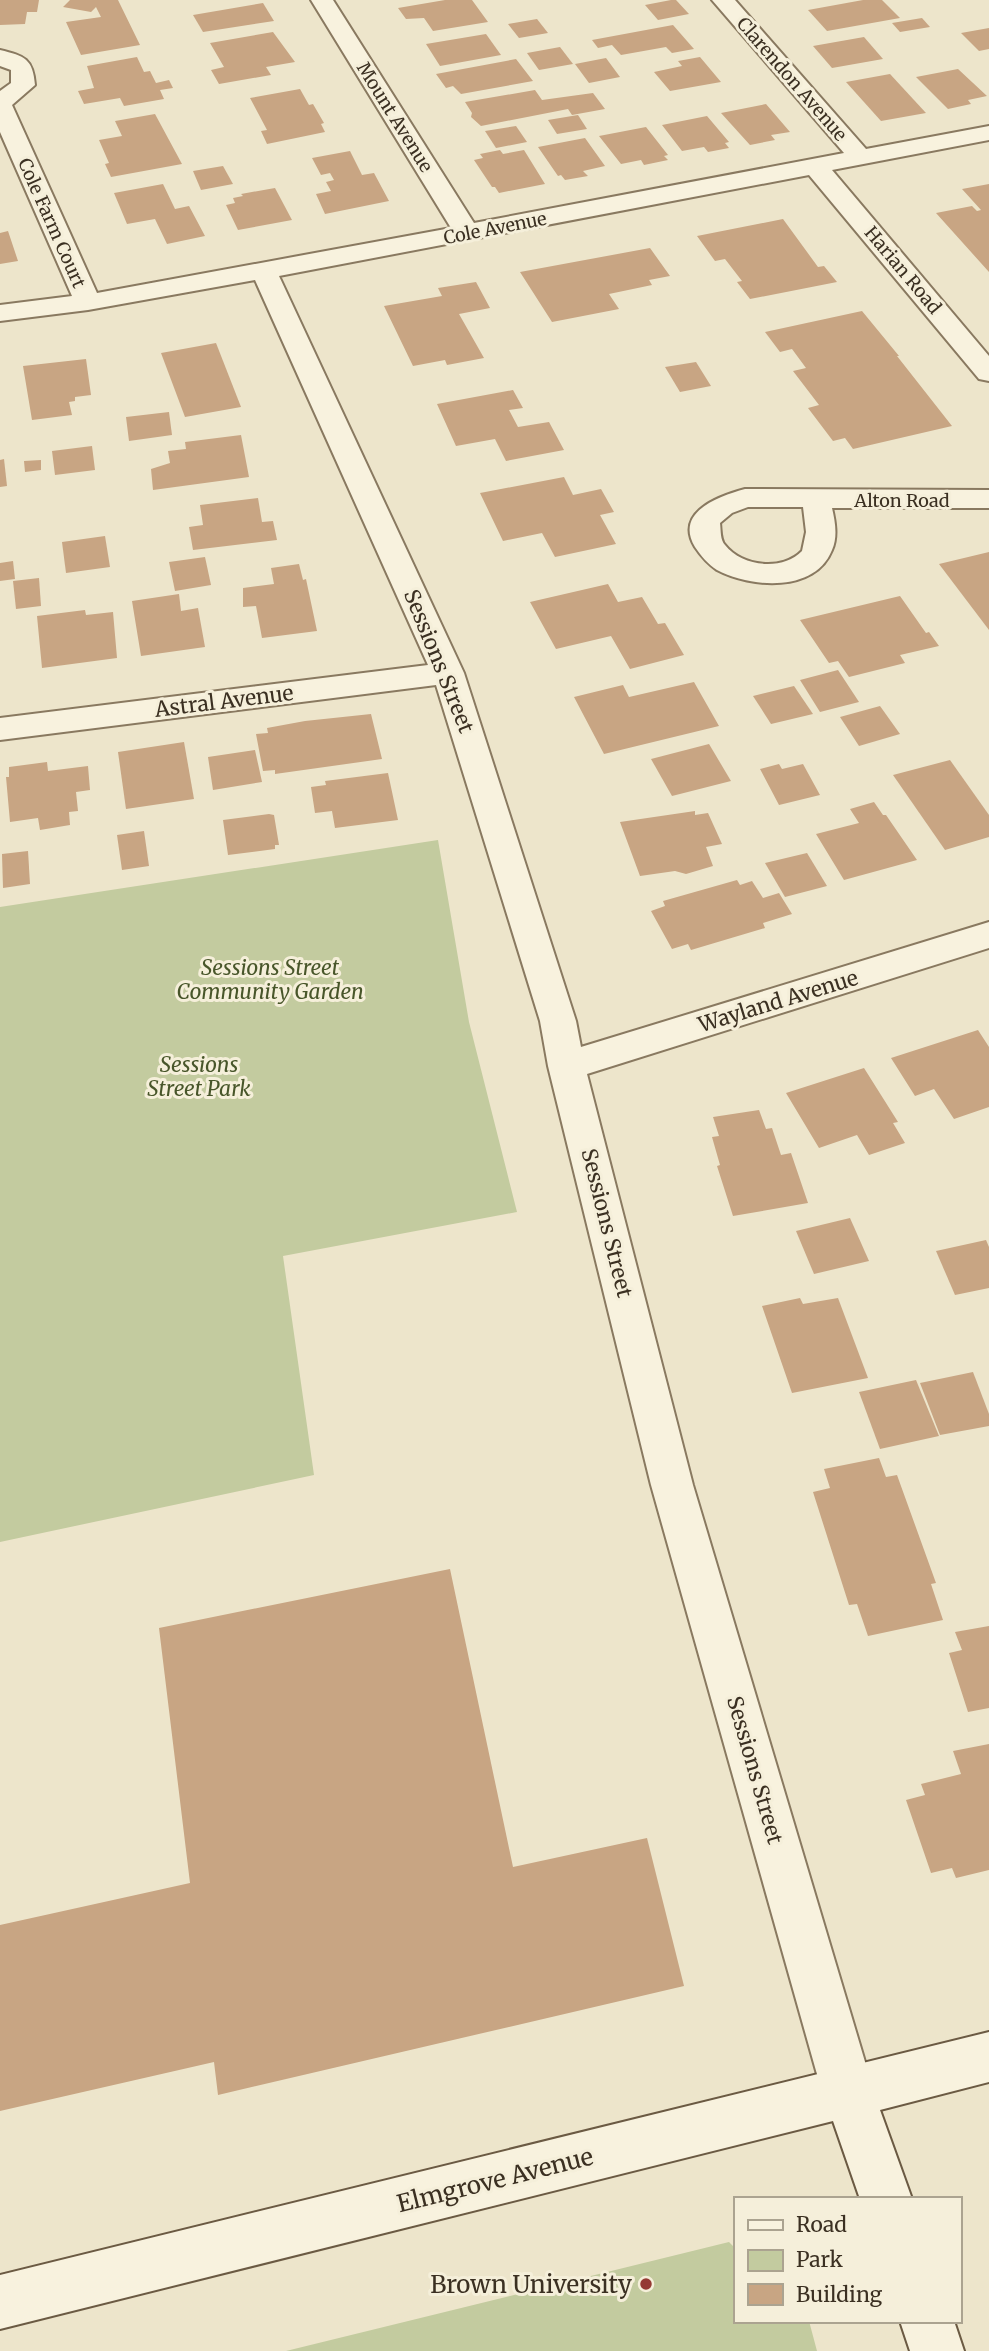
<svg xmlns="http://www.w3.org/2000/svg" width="989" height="2351" viewBox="0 0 989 2351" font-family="Merriweather,serif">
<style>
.green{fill:#c3cb9f}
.building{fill:#c8a583}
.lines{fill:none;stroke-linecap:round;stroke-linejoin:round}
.street-casing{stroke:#897960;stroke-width:4}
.secondary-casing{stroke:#6b5a43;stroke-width:4}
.street{fill:#f8f2de;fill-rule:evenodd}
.secondary{fill:#f8f2de;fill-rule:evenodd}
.poi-dot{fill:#953933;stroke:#f5efda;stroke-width:2.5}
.labels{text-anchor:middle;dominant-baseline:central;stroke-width:6;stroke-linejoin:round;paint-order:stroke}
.far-street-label{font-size:18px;fill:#3b3022;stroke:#f5efda}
.street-label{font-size:21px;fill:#3b3022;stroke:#f5efda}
.park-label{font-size:21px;font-style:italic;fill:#48562a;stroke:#f5efda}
.near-street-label{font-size:24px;fill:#3b3022;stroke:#f5efda}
.near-poi-label{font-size:24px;fill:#3b3022;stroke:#f5efda;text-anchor:end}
</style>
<rect width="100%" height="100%" fill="#ede5cb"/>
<g class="green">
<polygon points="438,840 469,1022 517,1212 283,1256 314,1475 0,1542 0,907"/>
<polygon points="729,2242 735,2248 735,2321 809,2321 817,2351 286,2351"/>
</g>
<g class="building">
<polygon points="0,0 39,0 37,12 27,12 25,24 0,25"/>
<polygon points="70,0 118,0 140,45 81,55 66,22 101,17 96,7 91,12 63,7"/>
<polygon points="445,0 472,0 488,22 433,31 424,18 406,19 398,8"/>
<polygon points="671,0 676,0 689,14 658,20 645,5"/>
<polygon points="863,0 882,0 900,18 827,31 808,10"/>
<polygon points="263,3 274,21 203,32 193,15"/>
<polygon points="922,18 930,27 900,32 892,23"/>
<polygon points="537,19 548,33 519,38 508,24"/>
<polygon points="673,25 694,49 672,53 666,47 621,55 612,45 598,48 592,40"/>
<polygon points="989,28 989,49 979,51 961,33"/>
<polygon points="273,32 295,62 266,67 271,75 219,84 211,70 224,67 210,43"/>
<polygon points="486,34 501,55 440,66 426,44"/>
<polygon points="864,37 883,59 832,68 813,46"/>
<polygon points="560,47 573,64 539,70 527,53"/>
<polygon points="137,57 144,72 150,71 156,83 169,80 173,88 160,90 164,99 124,106 120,98 84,104 78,91 94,88 87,66"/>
<polygon points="700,57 721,82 670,91 654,72 682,66 678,61"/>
<polygon points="606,58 620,77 589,83 575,64"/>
<polygon points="516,59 533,81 461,94 453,86 446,88 436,74"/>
<polygon points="958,69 987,96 968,100 971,104 948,109 916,77"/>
<polygon points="890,74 926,113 881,121 846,82"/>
<polygon points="300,89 309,105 313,104 324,123 321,124 325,132 267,144 261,131 267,130 250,98"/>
<polygon points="535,90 542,100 593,93 605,109 572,115 568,109 481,126 471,117 472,113 465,102"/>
<polygon points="766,104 790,132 771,135 775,140 750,145 721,113"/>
<polygon points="155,114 182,164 111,177 105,164 109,163 99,140 122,136 115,121"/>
<polygon points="578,115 587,129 557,134 548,120"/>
<polygon points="707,116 729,142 725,143 729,148 708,152 704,147 682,151 662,125"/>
<polygon points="516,126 527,142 496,148 485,131"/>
<polygon points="646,127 668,155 664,156 668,160 644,165 641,160 621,164 599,136"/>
<polygon points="585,138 605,166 583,171 588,176 565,180 561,175 558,176 538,147"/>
<polygon points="500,150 503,154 524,150 545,184 499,193 495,187 492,187 474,160 483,158 480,154"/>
<polygon points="350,151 362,175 374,173 389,201 325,214 316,194 331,191 326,182 334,180 330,173 321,175 312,158"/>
<polygon points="223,166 233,184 201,190 193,171"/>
<polygon points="163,184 175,209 189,206 205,236 167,244 155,219 127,224 114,193"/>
<polygon points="989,184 989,272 936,213 972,206 977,211 981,210 962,189"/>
<polygon points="275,188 292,220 238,230 226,205 235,203 233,198 243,196 241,194"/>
<polygon points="783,219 818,267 824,266 837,282 750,299 737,282 742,281 725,259 715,261 697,236"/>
<polygon points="8,231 18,261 0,264 0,233"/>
<polygon points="650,248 670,276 649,280 652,285 609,294 619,309 552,322 520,272"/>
<polygon points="476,282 490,308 459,314 484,358 447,365 445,360 413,366 384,306 442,296 438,288"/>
<polygon points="862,311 899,356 897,356 952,426 853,449 845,438 833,441 808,408 819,405 793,371 806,368 792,349 780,352 765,332"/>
<polygon points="216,343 241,407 185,417 161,353"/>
<polygon points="86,359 91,395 75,397 75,401 69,402 72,415 32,420 23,366"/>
<polygon points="696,362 711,386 680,392 665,367"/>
<polygon points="513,390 523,408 509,410 518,427 549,422 564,450 506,461 495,439 456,446 437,404"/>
<polygon points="169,412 172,435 129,441 126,417"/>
<polygon points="241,435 249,477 153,490 151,469 170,463 168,451 186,449 185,442"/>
<polygon points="92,446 95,470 55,475 52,451"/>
<polygon points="4,459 7,486 0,487 0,460"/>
<polygon points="41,460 41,470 25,472 24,461"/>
<polygon points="564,477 573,495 601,489 614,512 600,515 616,544 555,557 542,533 503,541 480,493"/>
<polygon points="258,498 262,522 273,521 277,540 193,550 189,527 203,525 200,505"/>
<polygon points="105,536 110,567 66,573 62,542"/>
<polygon points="989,552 989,630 939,564"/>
<polygon points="205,557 211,585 175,591 169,562"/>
<polygon points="13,561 15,579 0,581 0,563"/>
<polygon points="299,564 303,580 306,579 317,631 262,638 256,606 243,607 243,588 274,584 271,568"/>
<polygon points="39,578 41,606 16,609 13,581"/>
<polygon points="608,584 618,602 642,597 658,624 665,623 684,655 630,669 611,636 556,649 530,602"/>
<polygon points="179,594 181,611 198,608 205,647 141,656 132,601"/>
<polygon points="900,596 926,633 929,632 939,646 900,655 905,663 849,677 838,661 829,663 800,620"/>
<polygon points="85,610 86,615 113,612 117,658 42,668 37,616"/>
<polygon points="838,670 859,702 820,712 800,680"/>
<polygon points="694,682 719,726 604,754 574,697 623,685 629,697"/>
<polygon points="794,686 813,714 771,724 753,696"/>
<polygon points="880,706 900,734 859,746 840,717"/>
<polygon points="371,714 382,759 275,774 275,770 263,771 256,734 268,733 267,728 305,721"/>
<polygon points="184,742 194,799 126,809 118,752"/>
<polygon points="709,744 731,781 672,796 651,759"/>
<polygon points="255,750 262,782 213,790 208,757"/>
<polygon points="950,760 989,815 989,837 945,850 893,775"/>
<polygon points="47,762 48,771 88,766 90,790 76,792 78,811 69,812 70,825 40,830 38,818 10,822 6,777 9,777 9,767"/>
<polygon points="779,764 782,769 803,764 820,795 779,805 760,769"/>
<polygon points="388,773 398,820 335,828 332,811 315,813 311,787 326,785 325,781"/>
<polygon points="874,802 883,815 886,815 917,860 844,880 816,834 859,823 850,809"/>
<polygon points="695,811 695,815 708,813 722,844 706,847 713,866 686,874 675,871 640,876 620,822"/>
<polygon points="269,814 274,815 279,845 275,845 275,849 228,855 223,820"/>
<polygon points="144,831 149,866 122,870 117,835"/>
<polygon points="28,851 30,884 3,888 2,854"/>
<polygon points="807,853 827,886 785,897 765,863"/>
<polygon points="737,880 740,885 752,881 763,898 779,893 792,914 763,923 765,928 691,950 688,944 672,949 651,911 665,906 663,901"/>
<polygon points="978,1030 989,1047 989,1107 954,1119 934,1089 915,1096 891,1058"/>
<polygon points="864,1068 898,1122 893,1123 905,1143 869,1155 857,1135 819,1148 786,1093"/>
<polygon points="759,1110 766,1129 772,1128 781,1155 791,1153 808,1203 733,1216 717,1166 720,1165 712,1137 719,1136 713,1117"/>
<polygon points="850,1218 869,1261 814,1274 796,1231"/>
<polygon points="986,1240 989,1247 989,1288 955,1295 936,1251"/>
<polygon points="800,1298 803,1304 838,1298 868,1378 792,1393 762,1306"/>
<polygon points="973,1372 989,1414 989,1426 940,1435 920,1383"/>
<polygon points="916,1380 939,1436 880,1449 859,1392"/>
<polygon points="879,1458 886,1477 897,1475 936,1583 931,1584 943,1620 868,1636 857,1604 849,1605 813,1492 830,1488 824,1469"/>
<polygon points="450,1569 513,1867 647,1838 684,1986 218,2095 214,2062 0,2111 0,1925 190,1883 159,1628"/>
<polygon points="989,1626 989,1708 968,1712 949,1653 962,1650 955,1632"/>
<polygon points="989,1744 989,1870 956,1878 952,1868 931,1873 906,1800 925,1795 921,1784 961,1774 953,1751"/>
</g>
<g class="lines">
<g class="street-casing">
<g id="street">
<path d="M311 0H333L474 223 844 153 712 0H735L866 149 989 126V140L832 170 989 356V381L979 379 809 175 279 276 464 673 576 1021 581 1047 989 922V948L587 1074 693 1485 874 2092 866 2110 848 2118 830 2110 822 2092 651 1485 548 1066 540 1021 436 685 0 740V718L428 665 255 280 88 310 0 321V305L72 296 0 132V91L11 83V70L0 66V50C25 56 33 59 35 85L12 105 97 293 451 228Z"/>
<path d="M745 489 989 490V508H832C835 521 838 537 832 550 815 593 751 588 717 570 708 564 701 556 695 547 674 512 719 496 745 489ZM748 507H803L806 532 802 551C783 571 742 567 725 545 720 540 721 531 720 523L732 513Z"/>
</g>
</g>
<g class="secondary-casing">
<g id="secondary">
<polygon points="989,2032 989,2082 880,2110 912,2199 860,2199 833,2121 0,2329 0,2275"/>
<polygon points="900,2321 954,2321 964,2351 910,2351"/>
</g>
</g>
<use href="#street" class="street"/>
<use href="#secondary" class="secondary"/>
</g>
<circle class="poi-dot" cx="646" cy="2284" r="7"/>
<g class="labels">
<g class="far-street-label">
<text transform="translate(792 79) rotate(49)">Clarendon Avenue</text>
<text transform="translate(395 117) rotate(58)">Mount Avenue</text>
<text transform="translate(52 223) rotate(66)">Cole Farm Court</text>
<text transform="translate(495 228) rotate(-11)">Cole Avenue</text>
<text transform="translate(903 270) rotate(50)">Harian Road</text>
<text x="902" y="500">Alton Road</text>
</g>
<g class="street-label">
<text transform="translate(439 661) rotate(68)">Sessions Street</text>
<text transform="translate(224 701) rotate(-7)">Astral Avenue</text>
<text transform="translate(778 1001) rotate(-17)">Wayland Avenue</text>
<text transform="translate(607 1223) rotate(76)">Sessions Street</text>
<text transform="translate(755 1770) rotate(74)">Sessions Street</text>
</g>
<g class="park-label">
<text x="270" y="967">Sessions Street<tspan x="270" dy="24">Community Garden</tspan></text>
<text x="199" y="1064">Sessions<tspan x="199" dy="24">Street Park</tspan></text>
</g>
<g class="near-street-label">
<text transform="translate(495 2180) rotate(-14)">Elmgrove Avenue</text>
</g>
<g class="near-poi-label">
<text x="632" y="2284">Brown University</text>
</g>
</g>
<rect x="734" y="2197" width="228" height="126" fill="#f5efda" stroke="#aba390" stroke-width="2"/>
<rect x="748" y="2220" width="35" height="10" fill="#f8f2de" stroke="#aba390" stroke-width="2"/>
<text x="796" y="2232" font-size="21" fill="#3b3022">Road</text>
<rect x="748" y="2250" width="35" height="21" fill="#c3cb9f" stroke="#aba390" stroke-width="2"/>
<text x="796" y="2267" font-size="21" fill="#3b3022">Park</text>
<rect x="748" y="2284" width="35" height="21" fill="#c8a583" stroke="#aba390" stroke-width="2"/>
<text x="796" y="2302" font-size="21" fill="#3b3022">Building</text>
</svg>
